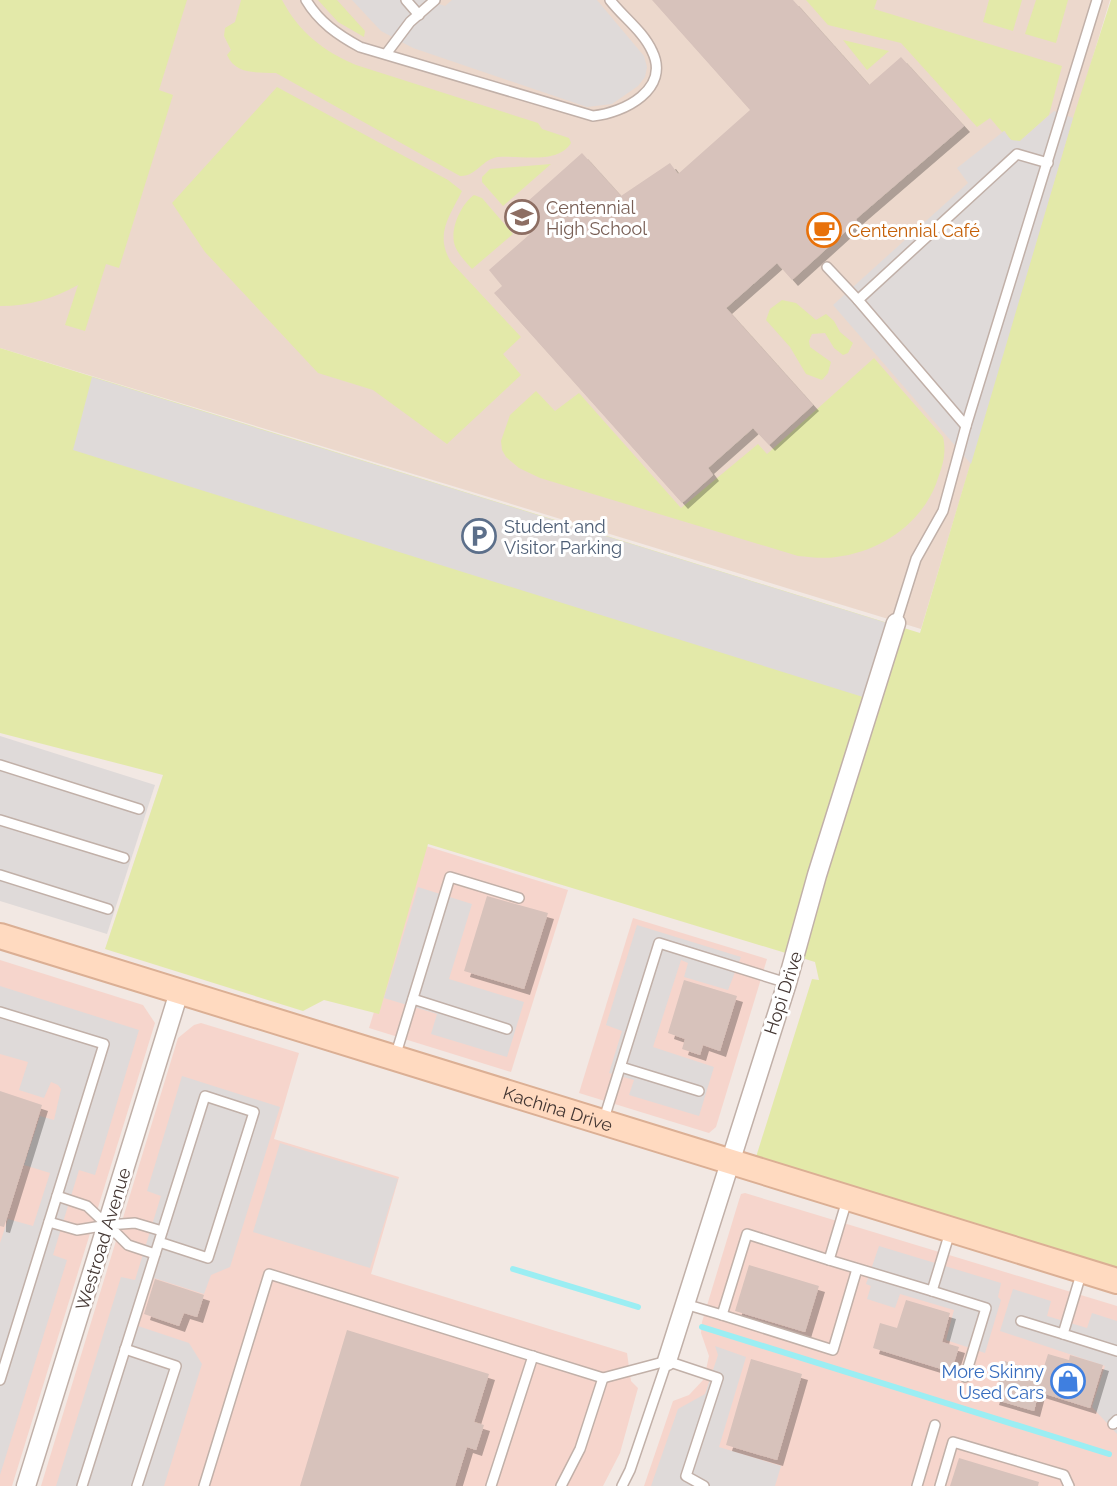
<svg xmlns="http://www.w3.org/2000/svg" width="1117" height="1486" viewBox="0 0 1117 1486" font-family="Raleway,sans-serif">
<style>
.commercial{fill:#f6d5cc}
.education{fill:#ecd8cc}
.green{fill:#e3e9a9}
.parking{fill:#dfdad9}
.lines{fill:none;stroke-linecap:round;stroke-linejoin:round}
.stream{stroke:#9beef3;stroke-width:6}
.building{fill:#d7c2bb;filter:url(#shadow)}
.lane-casing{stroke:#c1b0a8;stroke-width:12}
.street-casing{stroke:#c1b0a8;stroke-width:21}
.secondary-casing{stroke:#dbaf94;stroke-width:28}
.lane{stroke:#fff;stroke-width:9}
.street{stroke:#fff;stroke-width:18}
.secondary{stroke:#ffdac0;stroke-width:24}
.labels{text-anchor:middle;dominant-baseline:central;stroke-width:6;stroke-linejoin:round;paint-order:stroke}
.education-label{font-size:18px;fill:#785e54;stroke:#fff;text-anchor:start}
.food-label{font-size:18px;fill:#c56008;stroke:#fff;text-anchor:start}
.service-label{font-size:18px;fill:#4e5e75;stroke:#fff;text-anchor:start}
.street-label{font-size:18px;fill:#443733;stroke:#fff}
.shop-label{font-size:18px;fill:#366cbe;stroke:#fff;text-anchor:end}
</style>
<defs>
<filter id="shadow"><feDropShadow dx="6" dy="6" stdDeviation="0" flood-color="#0004"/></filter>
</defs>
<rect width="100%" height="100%" fill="#f2e8e3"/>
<g class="commercial">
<polygon points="426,846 568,890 511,1072 369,1028"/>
<polygon points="633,918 767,959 716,1127 709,1133 579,1093"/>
<polygon points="0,960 143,1005 155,1023 12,1486 0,1486"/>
<polygon points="201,1023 299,1053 274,1139 399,1177 371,1274 627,1353 631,1381 638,1388 620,1453 603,1486 41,1486 178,1038 194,1025"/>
<polygon points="745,1193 1117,1306 1117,1486 644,1486 673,1401 689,1395 704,1379 709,1356 701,1333 702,1322 739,1200 741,1194"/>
</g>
<polygon class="education" points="0,0 1110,0 921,629 0,348"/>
<g class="green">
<path d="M0 0H187L159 90 173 95 119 268 106 264 85 331 65 325 78 285C52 299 30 306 0 306Z"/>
<path d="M241 0H282C299 32 323 51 356 65L538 123 542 129 569 138 571 143C557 165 521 155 498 157 482 159 476 177 460 176L276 73C256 72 236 75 227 55L231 50 224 36 225 28 235 22Z"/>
<polygon points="318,0 337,0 365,31 364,37 338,22"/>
<path d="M806 0H877L874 9 1062 66 1049 115 1020 141C1012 143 1008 138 1005 131L1002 132 990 118 977 127 901 43 828 25Z"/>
<polygon points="989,0 1022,0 1013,31 983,22"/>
<polygon points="1036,0 1068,0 1056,43 1025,34"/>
<polygon points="1111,0 1117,0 1117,1286 756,1157 812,979 819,980 815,962 428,844 379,1014 324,1000 303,1011 105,949 163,775 0,733 0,348 920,633 1073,118"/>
<polygon points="843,40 889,51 867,70"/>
<path d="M277 87 448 180 462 191C450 216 434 234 451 262L521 337 503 354 521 375 447 444 373 390 318 373 205 252 172 203Z"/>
<polygon points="551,164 503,206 482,182 482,177 490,169"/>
<path d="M474 195 482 198 513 234 472 269C466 262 458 254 455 246 449 230 461 204 474 195Z"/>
<polygon points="782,300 796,303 816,320 826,314 834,321 840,332 853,343 848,353 843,355 834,348 825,333 812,334 809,341 810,347 831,362 828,373 822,380 806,374 790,347 766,320 770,309"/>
<path d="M874 358 943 437C947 455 942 467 936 484 920 525 879 552 836 557 824 559 810 557 798 556L540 478 519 468 506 457 502 450 501 441 510 415 536 391 555 411 579 393 681 508 758 444 767 454Z"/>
</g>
<g class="parking">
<polygon points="352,0 427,0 445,6 452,0 597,0 644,56 647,67 645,77 638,86 612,104 587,107 413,48 381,31"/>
<polygon points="1054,111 1073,118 971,464 833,305 968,183 957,168 1004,131 1011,140 1020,141"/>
<polygon points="92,377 887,623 863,697 73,450"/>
<polygon points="0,736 155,785 107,934 0,901"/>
<polygon points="418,887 472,904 449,979 524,1002 507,1057 431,1034 437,1014 384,998"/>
<polygon points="637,925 741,957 728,990 684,977 688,963 681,960 653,1047 714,1067 699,1116 629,1095 634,1080 609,1073 622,1031 606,1025"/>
<polygon points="0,986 139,1030 95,1175 79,1170 53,1255 67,1260 0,1475 0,1243 8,1219 33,1226 50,1173 24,1165 40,1116 54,1120 61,1089 58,1085 51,1082 44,1098 19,1090 28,1062 0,1054"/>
<polygon points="182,1076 280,1107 230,1267 211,1275 204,1294 154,1278 138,1326 189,1343 202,1364 164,1486 56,1486 121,1277 135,1280 161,1196 147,1191"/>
<polygon points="280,1143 398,1179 370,1268 253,1232"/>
<polygon points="879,1246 1001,1283 998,1297 1001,1300 985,1353 946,1340 954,1310 900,1294 895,1308 867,1299 871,1286 866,1284"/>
<polygon points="1013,1289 1051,1301 1047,1316 1087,1328 1092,1313 1117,1321 1117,1434 1092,1407 1105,1366 1000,1331"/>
<polygon points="715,1346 746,1357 719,1447 781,1466 775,1486 651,1486 678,1409 705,1394 718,1355"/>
</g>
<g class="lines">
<g class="stream">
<polyline points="513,1269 638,1307"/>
<polyline points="702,1327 1109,1454"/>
</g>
</g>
<g class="building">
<polygon points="652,0 793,0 869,85 901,57 964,126 856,219 857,221 792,280 777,263 726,308 813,405 769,445 753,428 708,468 713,475 682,503 494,293 502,286 489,270 530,234 522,225 536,212 527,202 582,153 621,196 670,163 678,174 750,110"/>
<polygon points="487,896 548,913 524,989 464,971"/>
<polygon points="684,980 737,996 720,1051 703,1045 700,1055 682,1049 685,1039 668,1033"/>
<polygon points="0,1091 42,1105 4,1227 0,1226"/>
<polygon points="749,1265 819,1286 805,1332 735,1311"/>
<polygon points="155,1279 204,1295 197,1317 184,1313 179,1326 144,1314"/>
<polygon points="906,1300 950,1313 942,1342 959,1347 951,1372 873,1348 880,1323 897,1328"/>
<polygon points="347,1330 489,1374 474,1422 484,1425 476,1450 467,1447 455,1486 300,1486"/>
<polygon points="1048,1354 1069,1360 1070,1355 1103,1365 1090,1408 1039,1392 1034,1411 993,1399 1005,1361 1042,1373"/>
<polygon points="751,1359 802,1374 777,1460 726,1445"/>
<polygon points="959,1458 1039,1482 1038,1486 950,1486"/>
</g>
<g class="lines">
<g class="lane-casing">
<g id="lane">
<path d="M306 0C319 22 338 35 360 47L593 116C624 113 671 89 652 51 643 31 623 17 610 0"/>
<polyline points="406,0 419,15"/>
<polyline points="386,54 410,22 435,0"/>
<polyline points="827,267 858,300"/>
<polyline points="966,426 858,300 1017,154 1048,163"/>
<polyline points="896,623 916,559 943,511 966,426 1097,0"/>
<polyline points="0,765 139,809"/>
<polyline points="0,820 124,858"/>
<polyline points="0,875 108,909"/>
<polyline points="413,999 507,1029"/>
<polyline points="0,1012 104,1044 0,1380"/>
<polyline points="395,1057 450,877 519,898"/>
<polyline points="621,1067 699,1091"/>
<polyline points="603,1122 659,943 787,983"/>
<polyline points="57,1196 87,1206 106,1224"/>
<polyline points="49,1222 77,1230 108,1225"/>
<polyline points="155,1254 128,1245 108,1225 135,1223 162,1231"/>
<polyline points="829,1260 932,1291 950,1232"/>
<polyline points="1082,1271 1063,1334 1117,1351"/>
<polyline points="932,1291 986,1308 965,1377"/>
<polyline points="685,1304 722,1315 747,1234 829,1260 847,1200"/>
<polyline points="722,1315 833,1350 857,1269"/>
<polyline points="1021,1321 1063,1334"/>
<polyline points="125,1349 176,1366 137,1486"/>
<polyline points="1113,1424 1117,1420"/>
<polyline points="82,1486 205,1096 254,1112 208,1258 159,1242"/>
<polyline points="204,1486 269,1274 603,1378 667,1361 718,1378 686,1476 704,1486"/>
<polyline points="491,1486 533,1356"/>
<polyline points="561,1486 580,1449 603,1378"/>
<polyline points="622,1486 630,1470 667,1361"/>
<polyline points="917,1486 935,1425"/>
<polyline points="940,1486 953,1442 1064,1475 1069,1486"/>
</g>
</g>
<g class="street-casing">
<g id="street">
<polyline points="667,1361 787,983 817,875 896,623"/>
<polyline points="26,1486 179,992"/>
</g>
</g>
<g class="secondary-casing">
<g id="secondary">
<path id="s1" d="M0 936 1117 1281"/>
</g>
</g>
<use href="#lane" class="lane"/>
<use href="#street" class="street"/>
<use href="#secondary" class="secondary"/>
</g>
<defs>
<g id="school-ring" transform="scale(1.75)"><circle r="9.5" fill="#fff" stroke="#8d6e63" stroke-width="1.5"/><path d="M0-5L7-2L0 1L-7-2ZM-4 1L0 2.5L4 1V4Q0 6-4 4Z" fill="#8d6e63"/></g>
<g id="cafe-ring" transform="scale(1.75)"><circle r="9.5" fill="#fff" stroke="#e8710a" stroke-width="1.5"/><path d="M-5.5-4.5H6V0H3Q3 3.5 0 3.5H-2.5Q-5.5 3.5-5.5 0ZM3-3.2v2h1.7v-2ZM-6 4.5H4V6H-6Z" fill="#e8710a"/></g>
<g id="parking-ring" transform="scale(1.75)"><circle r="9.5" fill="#fff" stroke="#5c6f8a" stroke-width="1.5"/><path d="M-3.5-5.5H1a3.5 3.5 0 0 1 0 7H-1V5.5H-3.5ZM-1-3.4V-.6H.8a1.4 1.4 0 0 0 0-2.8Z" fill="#5c6f8a"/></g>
<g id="shop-ring" transform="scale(1.75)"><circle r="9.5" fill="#fff" stroke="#3f7fe0" stroke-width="1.5"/><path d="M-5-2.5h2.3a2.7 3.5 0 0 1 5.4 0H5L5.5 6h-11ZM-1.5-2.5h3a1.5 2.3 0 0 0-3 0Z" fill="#3f7fe0"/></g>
</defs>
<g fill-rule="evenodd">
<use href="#school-ring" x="522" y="217"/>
<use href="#cafe-ring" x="824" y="230"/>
<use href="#parking-ring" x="479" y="536"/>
<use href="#shop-ring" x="1068" y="1381"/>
</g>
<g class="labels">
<g class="education-label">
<text x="546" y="207">Centennial<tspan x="546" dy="21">High School</tspan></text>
</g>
<g class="food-label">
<text x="848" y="230">Centennial Café</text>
</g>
<g class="service-label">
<text x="504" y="526">Student and<tspan x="504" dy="21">Visitor Parking</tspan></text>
</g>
<g class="street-label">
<text transform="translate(783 993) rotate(-72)">Hopi Drive</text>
<text stroke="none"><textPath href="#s1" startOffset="584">Kachina Drive</textPath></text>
<text transform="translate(103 1239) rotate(-73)">Westroad Avenue</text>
</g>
<g class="shop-label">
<text x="1044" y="1371">More Skinny<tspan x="1044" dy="21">Used Cars</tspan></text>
</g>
</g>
</svg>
